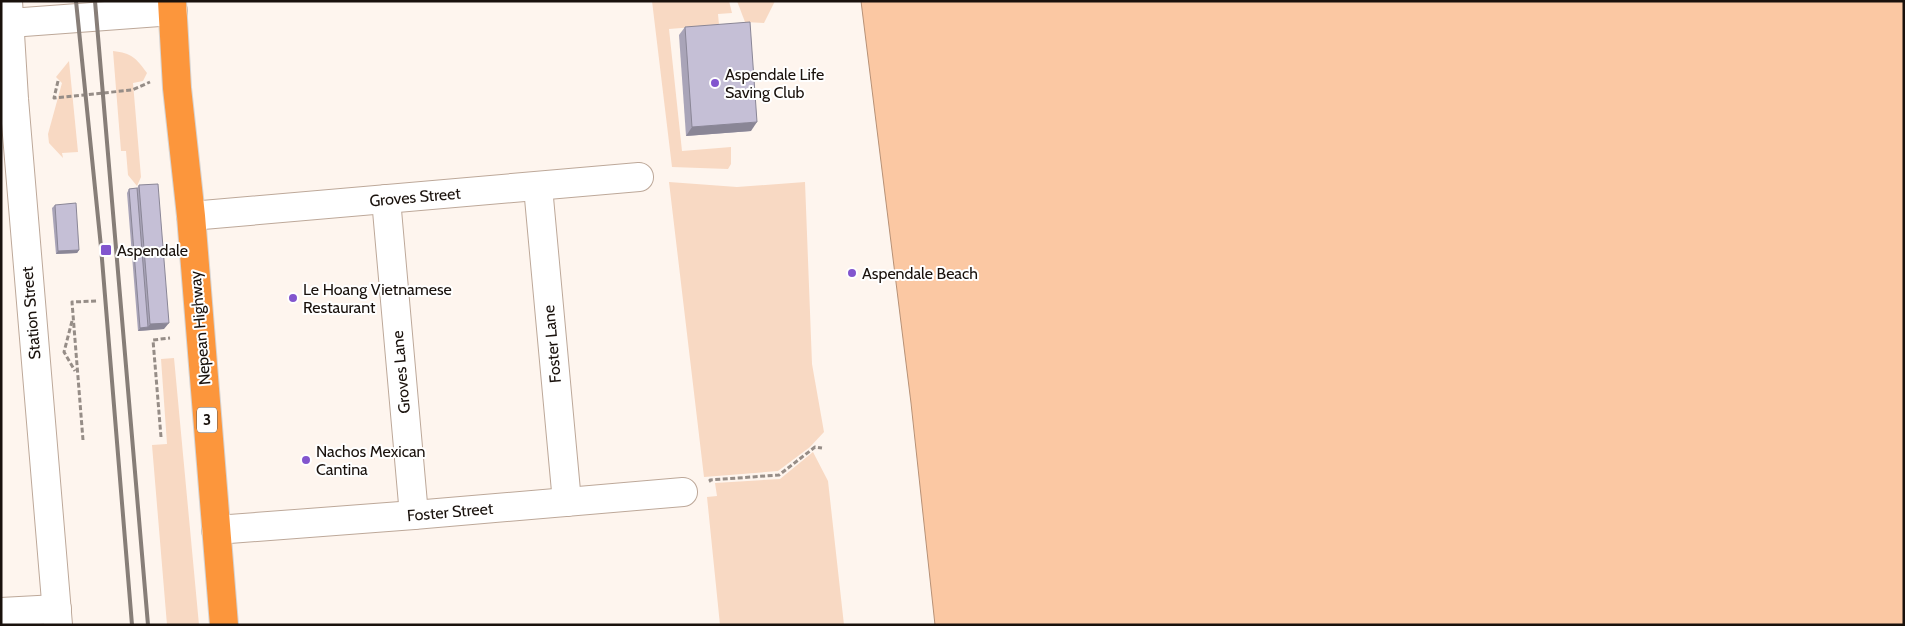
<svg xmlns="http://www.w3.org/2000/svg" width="1905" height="626" viewBox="0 0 1905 626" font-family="Cabin,sans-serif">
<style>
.green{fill:#f8d9c3}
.water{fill:#fbc8a3;stroke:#b79176}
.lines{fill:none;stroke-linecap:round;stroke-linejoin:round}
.minor-casing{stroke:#bda899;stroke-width:30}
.highway-casing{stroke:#d6d4d3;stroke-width:30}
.path{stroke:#968d87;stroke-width:3;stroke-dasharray:5 2.5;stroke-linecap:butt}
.minor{stroke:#fff;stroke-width:28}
.highway{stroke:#fc963c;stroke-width:28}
.rail{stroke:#877e78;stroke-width:4}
.wall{fill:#a9a4b8}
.shaded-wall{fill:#8a8696}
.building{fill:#c5bfd6;stroke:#8a8696}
.poi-dot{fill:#8255ce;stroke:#fff;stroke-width:2}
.labels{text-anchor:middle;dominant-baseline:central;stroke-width:4;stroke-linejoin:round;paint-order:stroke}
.shield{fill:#fff;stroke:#5e5855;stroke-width:1}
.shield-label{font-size:15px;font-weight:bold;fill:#19110c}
.poi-label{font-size:16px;fill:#19110c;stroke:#fff;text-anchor:start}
.street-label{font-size:16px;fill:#19110c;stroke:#fff}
</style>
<rect width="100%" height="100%" fill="#fef5ee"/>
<g class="green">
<polygon points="652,1 729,1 732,13 718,14 719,25 669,29 682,151 731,147 731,164 728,169 672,167"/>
<polygon points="737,1 775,1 764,23 745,22"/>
<path d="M113 51C132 53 136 58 147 73L143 81 133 83 141 177 137 186 128 175 126 151H121Z"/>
<polygon points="69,61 78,152 62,153 63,158 49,143 48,134 62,83 56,77"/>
<polygon points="669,182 737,187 805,182 812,364 824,432 810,447 778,471 704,477"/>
<polygon points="174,358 199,625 167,625 152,445 167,444 161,359"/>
<polygon points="813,452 828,481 844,625 720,625 707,497 717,496 715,483 780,479"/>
</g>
<polygon class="water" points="861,1 1904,1 1904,625 935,625 911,403"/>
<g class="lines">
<g class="minor-casing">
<g id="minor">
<polyline points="8,1 14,99 58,625"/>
<polyline points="10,23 173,11"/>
<polyline points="538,187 567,502"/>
<polyline points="386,199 414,515"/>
<polyline points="191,216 639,177"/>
<polyline points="216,530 414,515 683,492"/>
<polyline points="1,612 57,609"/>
</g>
</g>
<g class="highway-casing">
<polyline id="highway" points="172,1 177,88 191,216 224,625"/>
</g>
<g class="path">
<polyline points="58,81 54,98 132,90 150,82"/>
<polyline points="72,321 64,352 75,371"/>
<polyline points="161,437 153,340 170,338"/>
<polyline points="83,440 72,302 98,301"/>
<polyline points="711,482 710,480 779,475 815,447 822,448"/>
</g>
<use href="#minor" class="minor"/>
<use href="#highway" class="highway"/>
<g class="rail">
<polyline points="76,1 101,247 132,625"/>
<polyline points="95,1 148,625"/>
</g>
</g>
<g class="wall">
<polygon points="685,27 751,131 686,136 679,35"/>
<polygon points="139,185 164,329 138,331 127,193 129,189 137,188"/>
<polygon points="55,205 79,250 77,253 56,254 52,208"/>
</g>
<g class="shaded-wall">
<polygon points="757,122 751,131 686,136 692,127"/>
<polygon points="79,250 77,253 56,254 58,251"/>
<polygon points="169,323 164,329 138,331 140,328 148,327 150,324"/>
</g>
<g class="building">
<polygon points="750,22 757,122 692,127 685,27"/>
<polygon points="158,184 169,323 150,324 139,185"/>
<polygon points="137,188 148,327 140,328 129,189"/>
<polygon points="76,203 79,250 58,251 55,205"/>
</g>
<g class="poi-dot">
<circle cx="715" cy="83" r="5"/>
<rect x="100" y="244" width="12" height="12" rx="2.5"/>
<circle cx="852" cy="273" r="5"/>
<circle cx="293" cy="298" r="5"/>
<circle cx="306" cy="460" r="5"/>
</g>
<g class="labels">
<rect class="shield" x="197" y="407.5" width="20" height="25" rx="4"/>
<g class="shield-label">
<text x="207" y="420">3</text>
</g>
<g class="poi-label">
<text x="725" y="74">Aspendale Life<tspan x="725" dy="18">Saving Club</tspan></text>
<text x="117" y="250">Aspendale</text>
<text x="862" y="273">Aspendale Beach</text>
<text x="303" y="289">Le Hoang Vietnamese<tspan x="303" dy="18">Restaurant</tspan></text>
<text x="316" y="451">Nachos Mexican<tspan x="316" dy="18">Cantina</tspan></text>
</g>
<g class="street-label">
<text transform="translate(415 197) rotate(-5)">Groves Street</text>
<text transform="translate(31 313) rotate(-95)">Station Street</text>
<text transform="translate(200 328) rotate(-95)">Nepean Highway</text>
<text transform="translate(552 344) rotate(-95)">Foster Lane</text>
<text transform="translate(401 372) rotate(-95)">Groves Lane</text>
<text transform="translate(450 512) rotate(-5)">Foster Street</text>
</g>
</g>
<rect width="1905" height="626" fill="none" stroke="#19110c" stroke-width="5"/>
</svg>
